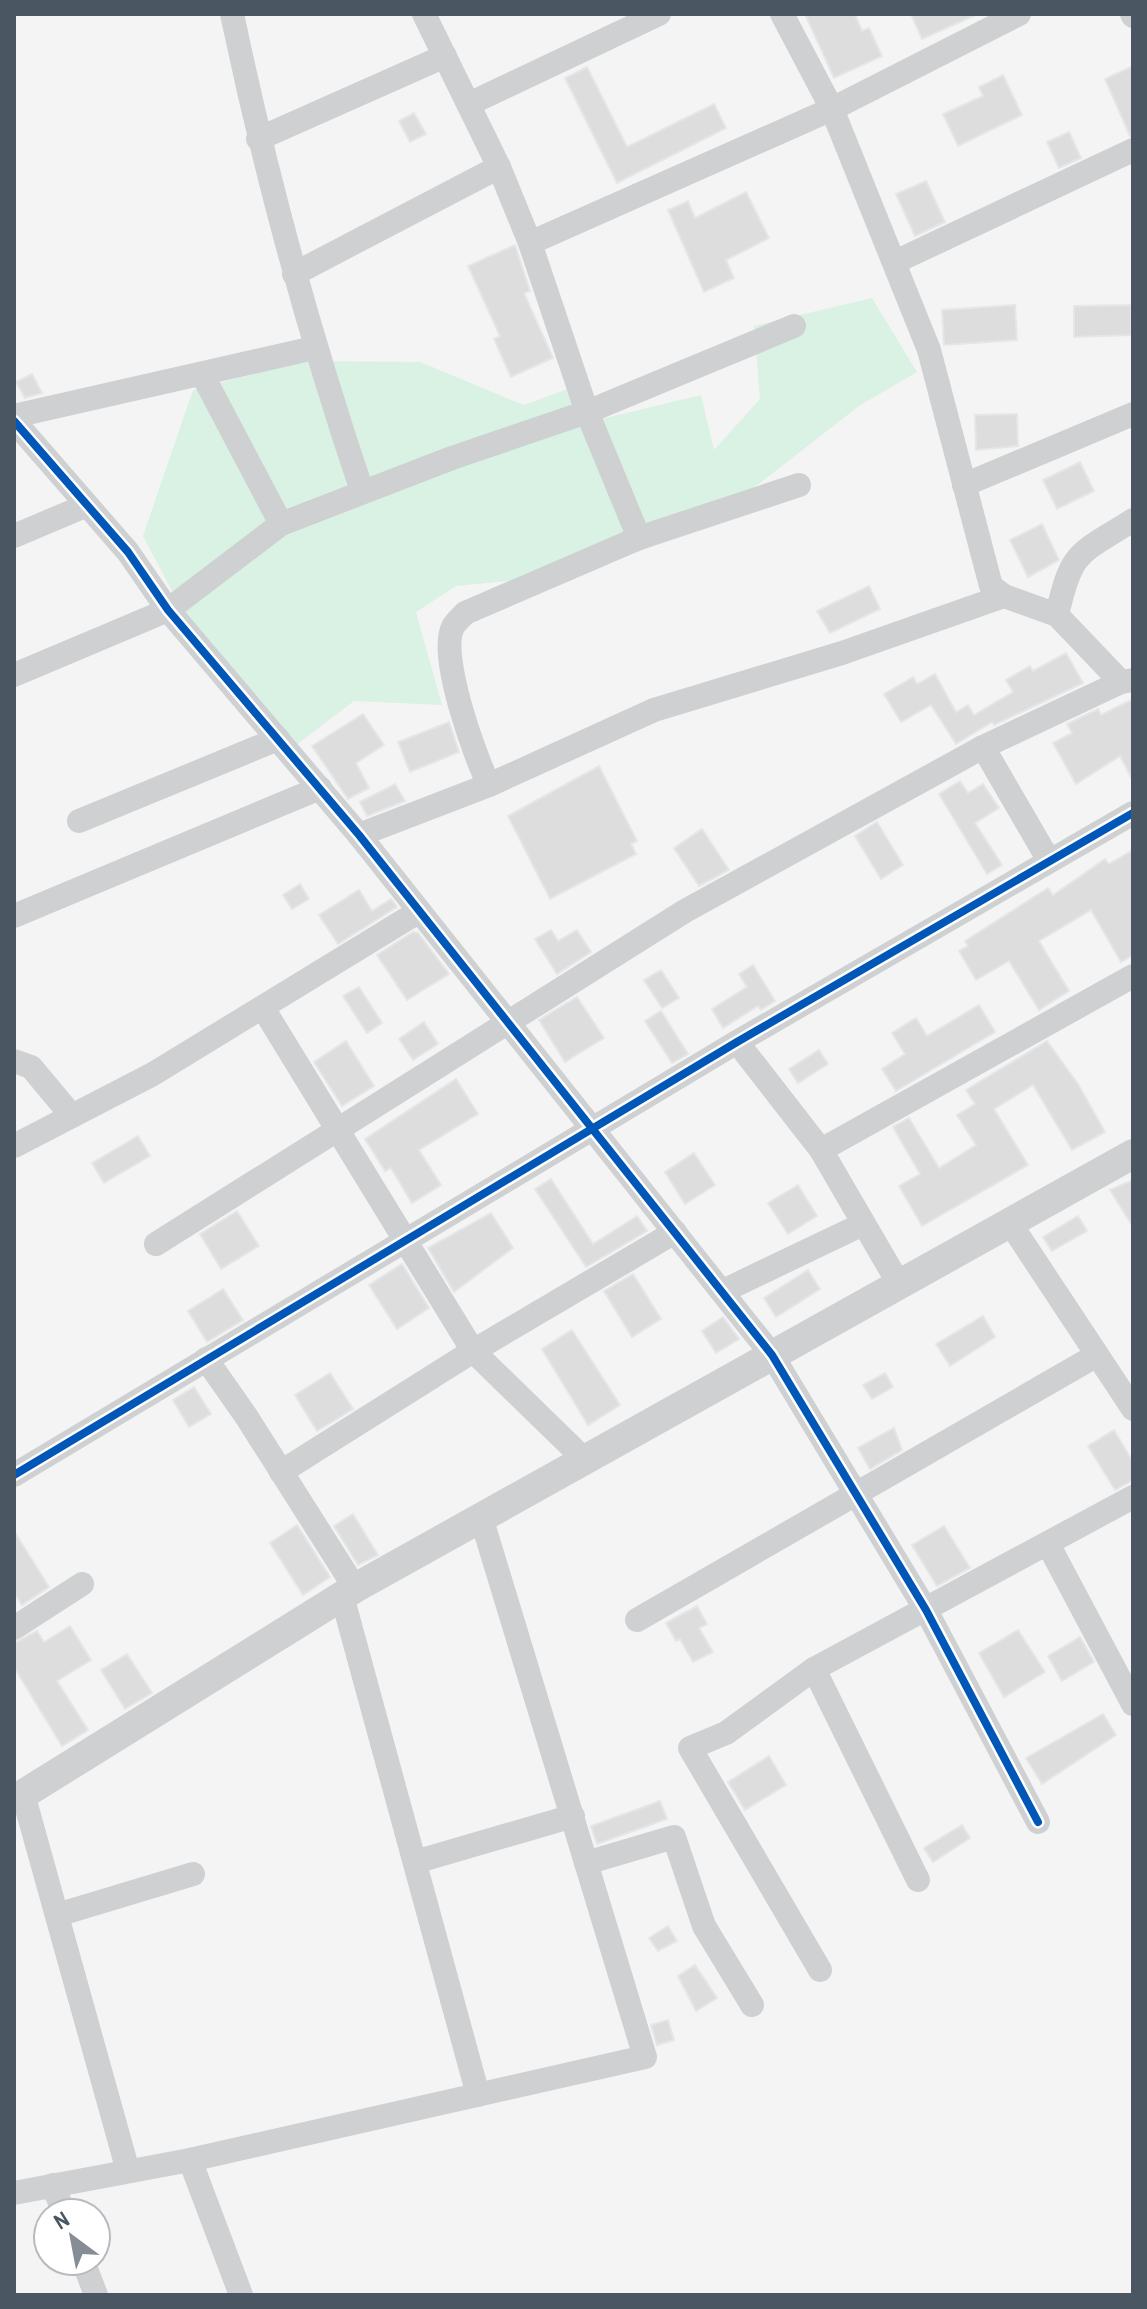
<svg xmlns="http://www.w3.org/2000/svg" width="1147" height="2309" viewBox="0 0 1147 2309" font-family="'Archivo Narrow',sans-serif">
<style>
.green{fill:#d9f2e3}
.building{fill:#ddddde;stroke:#e5e6e7;stroke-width:2}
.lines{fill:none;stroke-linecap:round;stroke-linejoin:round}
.minor{stroke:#ced0d2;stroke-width:24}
.tertiary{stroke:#ced0d2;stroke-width:30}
.cycleway-casing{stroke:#fff;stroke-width:13}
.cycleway{stroke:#0057b8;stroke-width:8}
</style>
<rect width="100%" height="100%" fill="#f4f4f4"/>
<polygon class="green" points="872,298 917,372 859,406 706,525 581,574 456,586 416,612 442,705 354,701 295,746 182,610 143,536 193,390 300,361 420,362 524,405 576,386 568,427 701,395 714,450 760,399 754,326"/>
<g class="building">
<polygon points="805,14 855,14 862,31 869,28 882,56 834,78"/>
<polygon points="911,14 978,14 922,39"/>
<polygon points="1133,66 1133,135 1130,136 1105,79"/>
<polygon points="587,67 627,147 714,104 726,128 617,183 565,78"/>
<polygon points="1003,75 1022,115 958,146 943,114 983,96 979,87"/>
<polygon points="414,113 426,134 410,142 399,121"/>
<polygon points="1069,132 1081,158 1059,168 1047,142"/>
<polygon points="926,181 945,222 915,236 896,194"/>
<polygon points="746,192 769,238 726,260 734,278 704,292 668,210 688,201 695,218"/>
<polygon points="515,245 530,291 524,293 553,358 511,377 494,339 500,336 468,266"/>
<polygon points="1015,305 1017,340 944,345 942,310"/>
<polygon points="1131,305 1131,335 1074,337 1074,306"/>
<polygon points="32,374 42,393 25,398 16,382"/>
<polygon points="1017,414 1018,446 976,450 975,415"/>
<polygon points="1080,462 1094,491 1057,509 1043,480"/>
<polygon points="1042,524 1059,560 1028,577 1010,540"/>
<polygon points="869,586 880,609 830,633 817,611"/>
<polygon points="1066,653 1083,683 994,725 992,722 956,744 931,705 901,722 884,694 913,677 917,684 935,674 956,712 968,705 974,715 1013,692 1006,680 1030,666 1033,671"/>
<polygon points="1133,699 1133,781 1120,756 1076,784 1053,743 1072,733 1067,724 1098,709 1101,715"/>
<polygon points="363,714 384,745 356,763 369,788 348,799 312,746"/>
<polygon points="449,722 459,752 410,772 398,742"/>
<polygon points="599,766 637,841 631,844 636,854 550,899 508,816"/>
<polygon points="960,781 968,793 983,784 999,808 975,823 1002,865 987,874 939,794"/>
<polygon points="395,784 405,801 367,816 360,802"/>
<polygon points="877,822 903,865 881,879 855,836"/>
<polygon points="702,829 729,870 699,886 674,848"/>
<polygon points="1133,850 1133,955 1121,962 1091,910 1039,941 1069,991 1039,1010 1009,961 976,980 959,951 968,946 965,941 1048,888 1053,895 1105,859 1109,864"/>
<polygon points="300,884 309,899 292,909 283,895"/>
<polygon points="359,890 372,911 391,899 397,907 338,944 319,915"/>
<polygon points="551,930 558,941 577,930 591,952 557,974 535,939"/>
<polygon points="413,932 418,933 449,974 407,1000 377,955"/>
<polygon points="753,965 775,1001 761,1010 758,1006 723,1028 712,1009 747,987 739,974"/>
<polygon points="661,970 679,998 662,1008 644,980"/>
<polygon points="359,987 382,1023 367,1033 343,996"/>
<polygon points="577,997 604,1038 565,1062 539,1020"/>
<polygon points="979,1005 995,1032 896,1091 882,1069 905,1054 892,1033 916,1018 927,1036"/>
<polygon points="661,1011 688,1054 672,1063 645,1021"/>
<polygon points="424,1022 438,1044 413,1060 399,1039"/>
<polygon points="346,1041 374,1086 342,1106 314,1062"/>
<polygon points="1047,1041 1078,1084 1105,1132 1072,1150 1033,1085 994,1109 1028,1165 922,1226 899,1186 920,1174 893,1127 909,1118 939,1168 976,1145 957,1115 975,1104 966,1090"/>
<polygon points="819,1050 828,1064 798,1083 789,1069"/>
<polygon points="456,1079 478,1114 419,1150 441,1185 412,1203 391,1168 385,1171 365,1139"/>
<polygon points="138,1136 150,1156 104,1183 92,1163"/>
<polygon points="694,1153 715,1185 685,1204 665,1172"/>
<polygon points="551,1179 593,1244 637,1216 647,1231 586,1267 535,1189"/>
<polygon points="1133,1180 1133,1227 1110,1190"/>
<polygon points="798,1185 817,1216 788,1234 768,1203"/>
<polygon points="237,1211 259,1246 221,1269 200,1234"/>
<polygon points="491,1213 513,1248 454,1292 428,1248"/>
<polygon points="1078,1216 1087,1231 1052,1251 1043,1237"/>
<polygon points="402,1264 429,1308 397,1329 369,1285"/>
<polygon points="808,1270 820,1289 776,1317 764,1298"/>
<polygon points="633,1274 661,1319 632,1337 604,1291"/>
<polygon points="223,1289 243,1320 207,1342 188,1311"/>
<polygon points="983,1316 995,1337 950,1366 936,1344"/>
<polygon points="723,1317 739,1339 716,1353 702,1331"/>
<polygon points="572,1330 620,1405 588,1425 542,1349"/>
<polygon points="330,1373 353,1409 317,1431 295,1395"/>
<polygon points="885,1373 893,1387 872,1399 863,1385"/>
<polygon points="194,1387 211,1414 189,1427 173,1400"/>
<polygon points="894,1428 902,1450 870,1469 858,1448"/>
<polygon points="1114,1430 1133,1462 1133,1480 1115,1490 1088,1446"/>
<polygon points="353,1514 378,1555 358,1565 334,1526"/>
<polygon points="297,1525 330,1577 303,1595 270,1543"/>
<polygon points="944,1526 970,1568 937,1586 912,1545"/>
<polygon points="14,1531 49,1587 22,1605 14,1593"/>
<polygon points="697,1606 707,1624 699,1628 713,1652 693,1662 680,1639 676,1641 666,1623"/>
<polygon points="70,1626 91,1660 57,1681 88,1730 62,1746 14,1667 14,1643 37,1631 44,1642"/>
<polygon points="1018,1630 1045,1672 1004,1697 979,1653"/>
<polygon points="1080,1637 1094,1662 1062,1681 1048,1656"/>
<polygon points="127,1654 152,1693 125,1709 101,1670"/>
<polygon points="1103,1714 1116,1735 1042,1784 1026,1758"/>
<polygon points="769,1756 786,1785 745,1810 728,1782"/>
<polygon points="660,1801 667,1819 597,1844 591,1826"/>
<polygon points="962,1825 970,1838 933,1862 924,1848"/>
<polygon points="668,1926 677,1941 658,1951 649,1938"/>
<polygon points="695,1965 717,1998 696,2011 678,1976"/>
<polygon points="668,2020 674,2040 657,2045 651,2025"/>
</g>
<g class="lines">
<g class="minor">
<path d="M232 14C266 176 309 334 362 491"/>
<polyline points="424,14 499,167"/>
<polyline points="782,14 832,109 929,350 991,586 1004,596 1057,615 1121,682"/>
<polyline points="1132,14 1133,16"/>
<polyline points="469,104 659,14"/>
<polyline points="258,139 445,56"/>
<polyline points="530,243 832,109 1019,14"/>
<polyline points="895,262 1133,150"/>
<polyline points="294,274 499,167 530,243 587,412 639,538"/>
<polyline points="202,374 281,524"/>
<polyline points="14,416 314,348"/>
<polyline points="14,421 128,552 168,610 359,835 772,1355 926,1610 1038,1822"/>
<polyline points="964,485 1133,414"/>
<polyline points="14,536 85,506"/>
<path d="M1057 615C1072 549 1078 555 1133 520"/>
<polyline points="14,675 168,610 281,524 452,458 587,412 794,326"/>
<polyline points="983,747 1048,859"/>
<path d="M489 785C475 757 438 654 453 627 455 622 462 617 465 613L639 538 799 485"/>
<polyline points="79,821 278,739"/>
<polyline points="359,835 489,785 654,710 842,653 1004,596"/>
<polyline points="14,916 320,788"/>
<polyline points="263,1008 473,1351 584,1459"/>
<polyline points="737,1042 821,1150"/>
<polyline points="14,1061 31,1067 72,1116"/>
<polyline points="14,1146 153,1074 418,912"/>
<polyline points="1010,1223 1133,1409"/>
<polyline points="156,1244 685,911 983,747 1121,682 1133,680"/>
<polyline points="899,1284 821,1150 1133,976"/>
<polyline points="723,1291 861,1225"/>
<polyline points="206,1359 246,1416 355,1588"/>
<polyline points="281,1472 473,1351 675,1232"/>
<polyline points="14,1475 737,1042 1133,813"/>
<polyline points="1048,1544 1133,1704"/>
<polyline points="342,1596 478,2095"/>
<polyline points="637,1620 1097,1355"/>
<polyline points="14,1628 82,1584"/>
<polyline points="814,1669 918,1880"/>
<polyline points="23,1794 128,2171"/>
<polyline points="415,1862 573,1816"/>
<polyline points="586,1863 674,1837 704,1926 752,2005"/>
<polyline points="57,1915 193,1874"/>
<polyline points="820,1970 690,1748 726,1733 814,1669 1133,1497"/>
<polyline points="190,2160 645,2057 481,1517"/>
<polyline points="53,2185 64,2213"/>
<polyline points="14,2193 190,2160 241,2295"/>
<polyline points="83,2261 96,2295"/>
</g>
<polyline class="tertiary" points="14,1800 355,1588 1133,1154"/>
<g class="cycleway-casing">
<g id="cycleway">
<polyline points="14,421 128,552 168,610 359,835 772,1355 926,1610 1038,1822"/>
<polyline points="14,1475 737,1042 1133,813"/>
</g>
</g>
<use href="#cycleway" class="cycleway"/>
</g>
<rect width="1147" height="2309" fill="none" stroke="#4a5661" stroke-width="32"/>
<g transform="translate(72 2237) rotate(328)"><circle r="38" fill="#ffffff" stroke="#b7bbc0" stroke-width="2"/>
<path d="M0-6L14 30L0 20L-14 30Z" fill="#868d94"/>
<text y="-12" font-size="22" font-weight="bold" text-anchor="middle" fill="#4a5661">N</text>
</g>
</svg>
